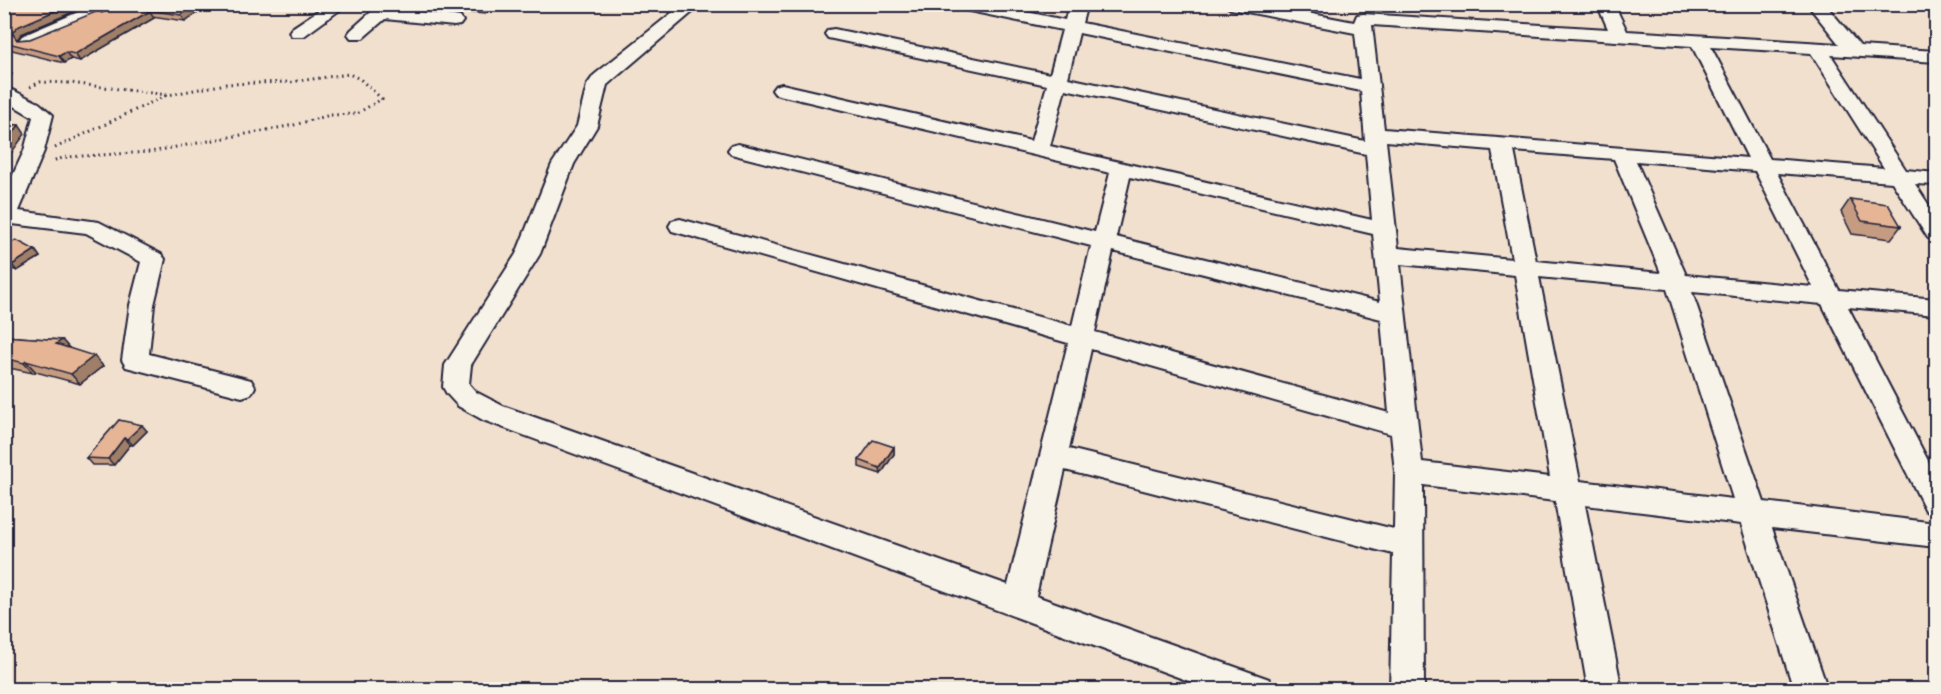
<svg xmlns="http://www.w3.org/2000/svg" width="1941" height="694" viewBox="0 0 1941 694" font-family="Kalam,sans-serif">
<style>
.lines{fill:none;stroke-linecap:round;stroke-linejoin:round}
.minor-casing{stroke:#22223b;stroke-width:4}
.path{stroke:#22223b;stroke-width:3;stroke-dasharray:1.5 4;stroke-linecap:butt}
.minor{fill:#f7f3e8;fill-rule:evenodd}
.wall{fill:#c59c81;stroke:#22223b;stroke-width:1.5}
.shaded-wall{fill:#a07f69;stroke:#22223b;stroke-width:1.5}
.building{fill:#e5b596;stroke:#22223b;stroke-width:1.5}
</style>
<rect width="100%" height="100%" fill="#f2e0cf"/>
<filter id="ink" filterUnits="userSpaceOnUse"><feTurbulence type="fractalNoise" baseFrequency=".0167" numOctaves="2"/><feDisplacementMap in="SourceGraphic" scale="12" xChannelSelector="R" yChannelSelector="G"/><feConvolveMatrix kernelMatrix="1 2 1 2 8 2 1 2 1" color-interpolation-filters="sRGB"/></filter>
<g filter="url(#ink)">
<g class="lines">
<g class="minor-casing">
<g id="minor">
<polygon points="97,4 121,4 119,8 34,44 22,44 19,40 22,36"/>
<polygon points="328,4 348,4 304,36 292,36 289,32 292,28"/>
<polygon points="380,4 399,4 395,9 454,16 460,17 463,21 460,25 454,26 385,19 363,38 351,38 348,34 351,30"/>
<path d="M683 4H702L607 85 597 126 574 164 540 254 471 365 469 384 476 392 503 406 1008 585 1068 343 672 231 669 226 672 221 680 219 1072 326 1091 246 731 154 728 150 731 146 738 144 1095 232 1110 173 775 94 772 90 775 86 782 84 1031 141 1047 85 828 38 825 34 828 30 834 29 1050 74 1062 30 960 9 952 4H988L1065 20 1069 4H1087L1082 23 1360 79 1355 33 1231 9 1223 4H1261L1354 22 1357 15 1363 14 1608 29 1597 4H1614L1627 31 1839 44 1807 4H1825L1860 46 1936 51V62L1831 55 1906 170 1936 173V185L1915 184 1936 216V240L1928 238 1892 182 1777 173 1839 290 1936 299V315L1848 307 1936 476V515L1926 511 1822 304 1692 292 1764 502 1936 523V547L1772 528 1828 690H1794L1741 524 1585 505 1622 690H1588L1555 501 1423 485 1424 690H1390L1393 554 1065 470 1036 596 1269 679 1274 690H1213L483 420 458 406 447 394 443 387 445 365 516 254 552 164 577 126 587 85 594 75ZM1372 25 1692 46 1748 158 1384 129ZM1079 33 1361 91 1365 141 1068 78ZM1711 47 1811 53 1884 168 1770 159ZM1065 89 1366 154 1372 220 1050 146ZM1386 141 1492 150 1512 259 1398 248ZM1514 151 1614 159 1661 273 1536 261ZM1636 161 1755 171 1813 287 1686 275ZM1130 177 1373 234 1380 302 1116 237ZM1113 251 1381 319 1389 413 1095 332ZM1400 264 1515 275 1550 477 1422 462ZM1539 277 1667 289 1733 499 1580 481ZM1091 349 1391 434 1395 472 1394 529 1069 449Z"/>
<polygon points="4,86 39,103 53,115 44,151 19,211 99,222 161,254 165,259 154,305 149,354 251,380 255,387 251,394 242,397 126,367 122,360 130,305 141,262 86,233 4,223 4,194 24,151 33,117 4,100"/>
</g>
</g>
<g class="path">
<polyline points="30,87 40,82 70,83 168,95 226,84 290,82 349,74 360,79 382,99 356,114 330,115 294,125 150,152 67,157 51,161"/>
<polyline points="55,148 167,95"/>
</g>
<use href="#minor" class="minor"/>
</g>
<g class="wall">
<polygon points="4,4 54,9 80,9 21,34 17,40 30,39 102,13 142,10 142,9 210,4 185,21 152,16 154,18 80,61 71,59 64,63 4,48"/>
<polygon points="496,4 485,14 454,11 452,5"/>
<polygon points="1850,199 1901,226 1891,239 1852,234 1841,212"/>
<polygon points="4,247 35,250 40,257 17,271 4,266"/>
<polygon points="4,336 62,340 69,348 103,366 80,384 36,372 33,373 4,367"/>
<polygon points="119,420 147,431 133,445 130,445 114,465 92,465 86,458"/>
<polygon points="894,447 894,454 881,474 859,467 859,460"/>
</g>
<g class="shaded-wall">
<polygon points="71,4 77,4 80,9 21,34 17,40 12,33 17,27"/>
<polygon points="197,4 210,4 185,21 181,15"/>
<polygon points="487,4 496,4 485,14 483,8"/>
<polygon points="150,11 154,18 80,61 75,54"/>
<polygon points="66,52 71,59 64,63 59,56"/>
<polygon points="8,68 12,74 5,84 4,72"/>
<polygon points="19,125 25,134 4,163 4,145"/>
<polygon points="35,250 40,257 17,271 12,265"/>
<polygon points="62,340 71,350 56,344"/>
<polygon points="94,356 103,366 80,384 71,374"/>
<polygon points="26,361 36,372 33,373 24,363"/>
<polygon points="142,425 147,431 133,445 127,439"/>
<polygon points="124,438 130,445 114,465 108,459"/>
<polygon points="894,447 894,454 881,474 880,468"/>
</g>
<g class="building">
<polygon points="4,4 42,4 54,9 65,4 71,4 17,27 12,33 17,40 30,39 98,11 102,13 114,6 150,11 75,54 66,52 59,56 4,42"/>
<polygon points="149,4 197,4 181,15 142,9"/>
<polygon points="452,4 487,4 483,8"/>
<polygon points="4,124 19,125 4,145"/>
<polygon points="1850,199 1888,204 1901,226 1862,221"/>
<polygon points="16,240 35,250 12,265 4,262 4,247"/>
<polygon points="4,336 62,340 56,344 94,356 71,374 26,361 24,363 4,358"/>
<polygon points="119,420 142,425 127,439 124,438 108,459 86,458"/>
<polygon points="873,440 894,447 880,468 859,460"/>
</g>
</g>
<rect width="1941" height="694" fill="none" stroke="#f7f3e8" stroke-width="24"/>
<rect x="12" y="12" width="1917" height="670" fill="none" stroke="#22223b" stroke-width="2" filter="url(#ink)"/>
</svg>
